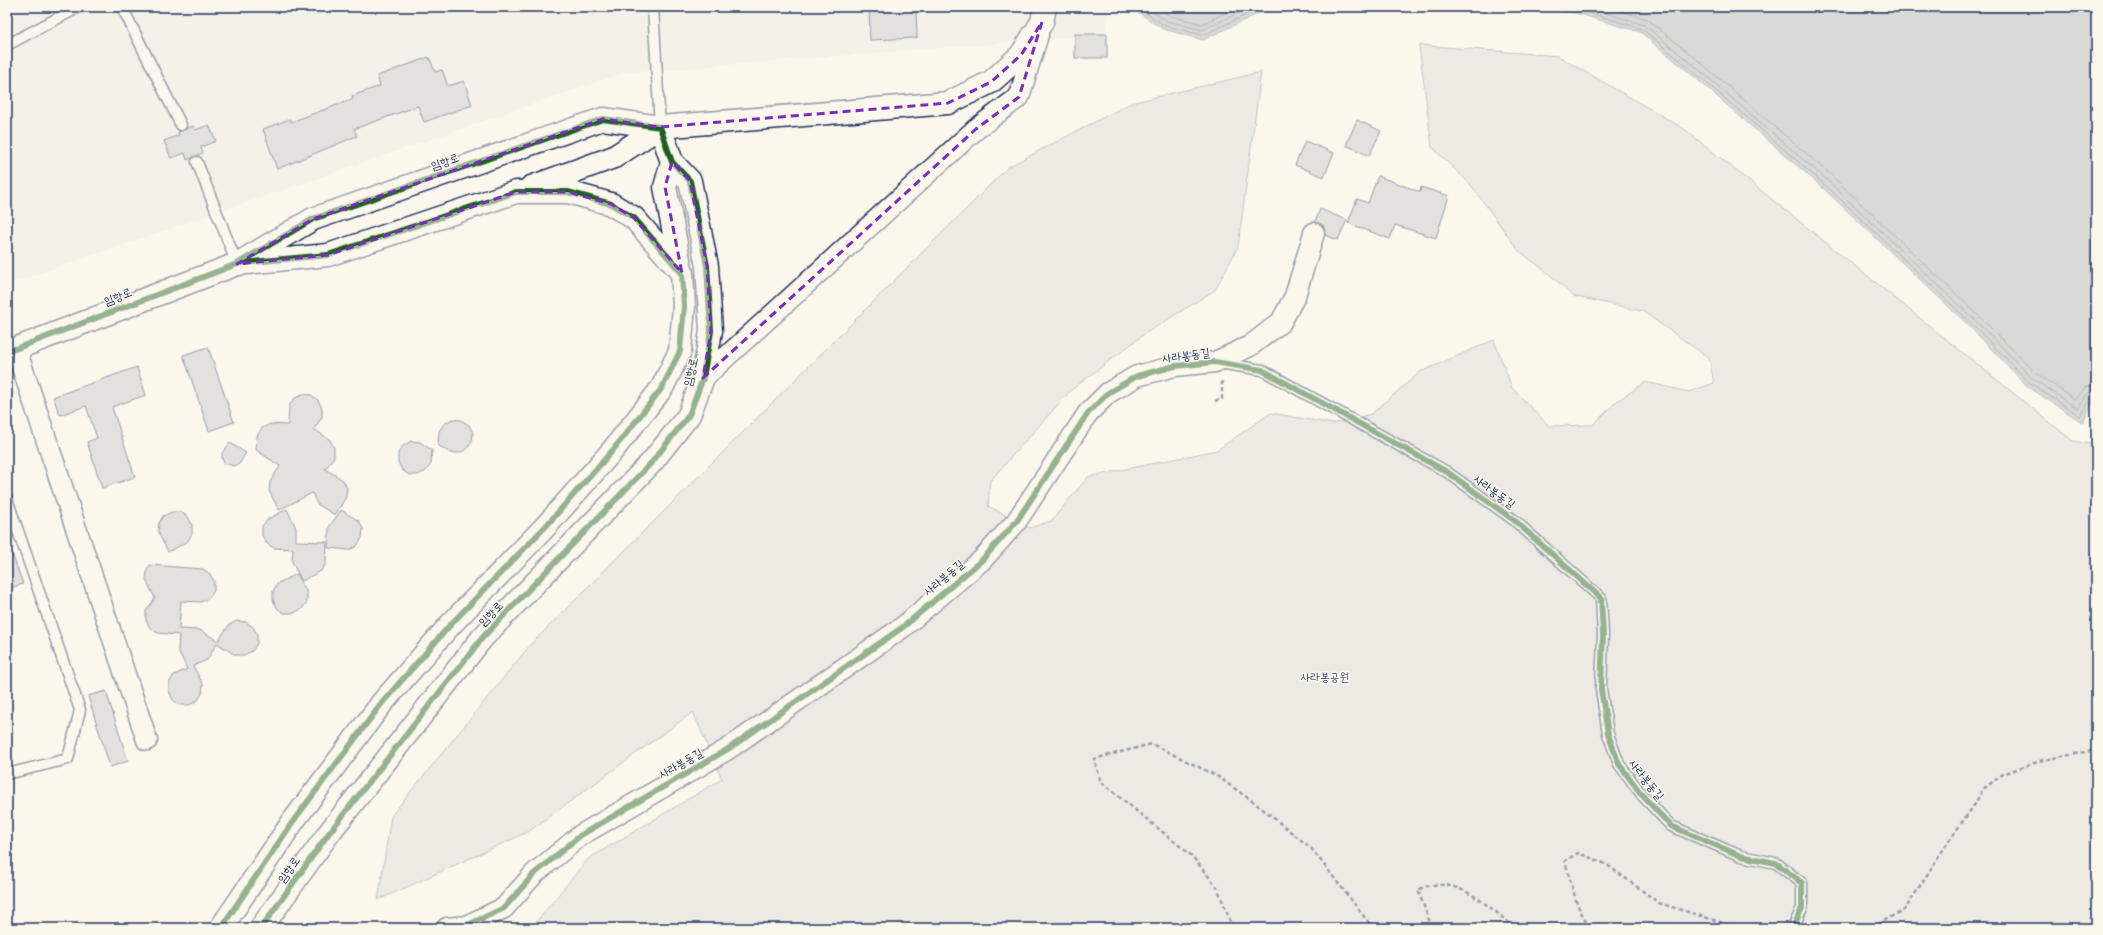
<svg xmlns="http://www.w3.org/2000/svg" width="2103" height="935" viewBox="0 0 2103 935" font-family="Kalam,'Poor Story',sans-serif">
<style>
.built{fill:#eae8e2}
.green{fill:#dadad7;stroke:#7a849a}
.water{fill:#afb3bb;stroke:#747e96}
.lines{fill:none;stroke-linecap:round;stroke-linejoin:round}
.shore{stroke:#566483;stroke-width:1}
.building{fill:#c3c5c9;stroke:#1b2f5e}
.service-casing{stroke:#1b2f5e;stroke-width:13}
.minor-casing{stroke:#1b2f5e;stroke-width:23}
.tertiary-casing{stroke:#1b2f5e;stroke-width:25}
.secondary-casing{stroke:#1b2f5e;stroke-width:25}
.path{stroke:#1b2f5e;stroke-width:2.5;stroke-dasharray:4 3;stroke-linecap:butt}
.service{stroke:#fbf7ec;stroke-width:10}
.minor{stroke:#fbf7ec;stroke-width:20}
.tertiary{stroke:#fbf7ec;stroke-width:22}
.secondary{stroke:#fbf7ec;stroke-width:22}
.cycleway-casing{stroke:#fbf7ec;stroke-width:8}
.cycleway{stroke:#1b5e20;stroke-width:6}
.marked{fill:none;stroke:#7b2cbf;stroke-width:3;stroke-dasharray:8 5;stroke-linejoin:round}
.labels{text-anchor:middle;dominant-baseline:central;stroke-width:3;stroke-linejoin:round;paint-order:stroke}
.street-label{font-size:12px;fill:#1b2f5e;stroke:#fbf7ec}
.park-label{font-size:12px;fill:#415176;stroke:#fbf7ec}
</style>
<rect width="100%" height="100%" fill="#fbf7ec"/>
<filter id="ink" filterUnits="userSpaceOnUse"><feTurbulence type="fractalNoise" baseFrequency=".025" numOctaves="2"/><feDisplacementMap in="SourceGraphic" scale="8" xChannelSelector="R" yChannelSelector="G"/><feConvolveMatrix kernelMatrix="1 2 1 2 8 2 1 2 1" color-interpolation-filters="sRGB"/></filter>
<g filter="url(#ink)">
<polygon class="built" points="7,7 1111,7 1105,35 623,73 7,285"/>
<polygon class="green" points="1419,45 1558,56 1683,128 2073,441 2096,445 2096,928 531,928 588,859 722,779 693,712 528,832 378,900 391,816 531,644 1008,167 1131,103 1261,72 1238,247 1215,290 1143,335 1070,391 990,481 988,506 1030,528 1051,521 1088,477 1217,450 1271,413 1333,424 1371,414 1420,372 1494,340 1512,388 1549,426 1593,425 1617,401 1646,382 1689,392 1714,383 1709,358 1642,311 1573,296 1548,273 1518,250 1471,185 1432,147"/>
<g class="water">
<polygon points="1130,7 1272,7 1203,40 1163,29"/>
<polygon points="1521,7 2096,7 2096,395 2083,423 2027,386 1968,325 1822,187 1691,74 1640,32 1576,13"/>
</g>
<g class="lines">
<g class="shore">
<polyline points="1137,7 1165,26 1203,35 1263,7"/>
<polyline points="1146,7 1167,21 1202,30 1251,7"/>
<polyline points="1157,7 1170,16 1202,24 1237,7"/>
<polyline points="1558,7 1577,9 1642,29 1693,71 1824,184 1971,323 2030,383 2080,416 2091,397 2096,395"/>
<polyline points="1587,7 1644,25 1696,67 1828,181 1974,319 2033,379 2078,409 2088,393 2096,390"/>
<polyline points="1608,7 1647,19 1700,62 1832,176 1978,315 2037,374 2076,400 2085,387 2096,384"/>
</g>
</g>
<g class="building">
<polygon points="869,7 916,7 917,38 870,40"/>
<rect x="1075" y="34" width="32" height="24"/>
<polygon points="429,57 435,72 442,70 448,86 464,81 472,105 424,122 418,106 354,129 357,136 277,169 263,129 290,119 291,122 353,99 352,96 380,86 377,76"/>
<polygon points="1357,120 1381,131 1369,156 1346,145"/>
<polygon points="209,125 216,141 201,147 203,153 187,160 185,153 171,158 164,141 179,135 178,132 193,126 195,130"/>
<polygon points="1305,141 1334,153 1324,177 1295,165"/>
<polygon points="1378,176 1420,192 1421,187 1449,196 1436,238 1395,225 1390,239 1348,223 1357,199 1368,203"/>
<polygon points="1320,209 1347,220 1338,240 1325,235 1323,225 1315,222"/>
<polygon points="208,347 234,422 209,431 183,355"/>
<polygon points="137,367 146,395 112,407 135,477 102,488 87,442 97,438 86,406 60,415 53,397"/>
<polygon points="302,394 311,395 318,400 322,408 322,417 314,429 330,440 334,448 334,457 325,469 343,480 347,488 346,497 335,515 317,504 312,493 279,510 269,491 270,482 280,466 256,450 257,436 262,428 270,424 288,425 289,406 294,399"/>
<polygon points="452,419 461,420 469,425 473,433 472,442 467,449 459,453 450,453 438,445 439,431 444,424"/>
<polygon points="411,441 420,442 432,450 431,464 426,471 418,475 409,475 402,470 398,462 398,453 403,446"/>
<polygon points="230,443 246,453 239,464 234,466 224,463 222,458 222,453"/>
<polygon points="287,509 296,528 296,541 327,542 326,564 321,571 302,581 292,562 293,549 274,548 266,543 262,535 262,526 268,519"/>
<polygon points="341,510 359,521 363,529 362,538 357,546 349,550 328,548 329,527"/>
<polygon points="172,512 181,512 188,517 192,525 192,534 187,542 168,552 158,532 159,523 163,516"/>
<polygon points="9,545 23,584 7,589 7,546"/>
<polygon points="150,565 203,569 210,574 214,581 214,591 209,598 201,602 181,601 179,629 200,630 218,641 229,625 237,621 246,622 253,627 257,634 257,644 252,651 244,655 235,655 217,643 207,660 193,666 203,684 202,694 197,701 189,705 180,705 173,700 169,691 169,683 174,675 187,669 178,650 179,635 158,633 150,628 146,620 146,611 155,598 146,580 147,570"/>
<polygon points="297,574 307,593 307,602 302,609 294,613 284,613 277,608 273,600 273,591 278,583"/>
<polygon points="106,691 128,761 110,767 88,696"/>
</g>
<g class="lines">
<g class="service-casing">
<g id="service">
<polyline points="122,7 181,125"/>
<polyline points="653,7 660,127"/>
<polyline points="7,45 79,7"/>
<polyline points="197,162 237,264"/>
<polyline points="1219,363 1262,370 1447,472 1514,520 1601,598 1603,635 1601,689 1608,734 1619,764 1642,795 1671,826 1741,856 1776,863 1802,883 1802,908 1793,928"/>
<polyline points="7,499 80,710 68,759 7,774"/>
</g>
</g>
<g class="minor-casing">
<g id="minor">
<polyline points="16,349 147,740"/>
<polyline points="703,378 976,129 1019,97 1038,35"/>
<polyline points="447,928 466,926 504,908 534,874 581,835 728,749 903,627 982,560 1016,522 1088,413 1108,393 1137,376 1175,366 1215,362 1250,346 1281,322 1295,296 1314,233"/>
</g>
</g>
<g class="tertiary-casing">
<polyline id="tertiary" points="660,127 948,103 991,82 1021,55 1042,22 1045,7"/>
</g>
<g class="secondary-casing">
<g id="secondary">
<polyline points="672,162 665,187 681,270"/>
<polyline points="531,187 614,157 660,127"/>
<polyline points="7,352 237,264 313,219 603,119 660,127"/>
<polyline points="221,928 294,820 382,703 451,624 546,526 613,450 662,388 680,351 684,306 682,273 634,218 611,204 568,192 516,192 328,255 237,264"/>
<polyline points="261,928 329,833 483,637 652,462 689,415 703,378 711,331 707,266 690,181 672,162 660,127"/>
</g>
</g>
<g class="path">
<polyline points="1215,401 1222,399 1222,380"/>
<polyline points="1233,928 1217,887 1192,856 1101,782 1094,759 1152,744 1217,776 1255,803 1311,848 1373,928"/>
<path d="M1432 928 1418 890C1453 871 1490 907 1515 928"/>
<polyline points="1589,928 1577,904 1565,861 1578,853 1606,864 1659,903 1740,928"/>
<polyline points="1872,928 1906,908 1948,842 1975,804 1983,789 2003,774 2043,760 2096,750"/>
</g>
<use href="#service" class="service"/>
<use href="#minor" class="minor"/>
<use href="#tertiary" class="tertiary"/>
<use href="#secondary" class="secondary"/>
<g class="cycleway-casing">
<g id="cycleway">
<polyline points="7,352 237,264 313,219 603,119 660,127 672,162 690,181 707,266 711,331 703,378 689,415 652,462 483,637 329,833 261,928"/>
<polyline points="221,928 294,820 382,703 451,624 546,526 613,450 662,388 680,351 684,306 682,273 634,218 611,204 568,192 516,192 328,255 241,263"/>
<polyline points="447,928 466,926 504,908 534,874 581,835 728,749 903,627 982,560 1016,522 1088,413 1108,393 1137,376 1175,366 1215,362 1262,370 1447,472 1514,520 1601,598 1603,635 1601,689 1608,734 1619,764 1642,795 1671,826 1741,856 1776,863 1802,883 1802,908 1793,928"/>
</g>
</g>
<use href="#cycleway" class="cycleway"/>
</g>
</g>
<path d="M0 0H2103V935H0ZM1042 22 1019 97 976 129 703 378 711 331 707 266 690 181 672 162 665 187 682 273 634 218 611 204 568 192H516L328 255 237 264 313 219 603 119 660 127 948 103 991 82 1021 55Z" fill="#fbf7ec" fill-opacity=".55" fill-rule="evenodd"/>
<path class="marked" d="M1042 22 1019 97 976 129 703 378 711 331 707 266 690 181 672 162 665 187 682 273 634 218 611 204 568 192H516L328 255 237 264 313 219 603 119 660 127 948 103 991 82 1021 55Z"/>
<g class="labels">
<g class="street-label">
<text transform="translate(445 162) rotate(-19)">임항로</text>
<text transform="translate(118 297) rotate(-21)">임항로</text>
<text transform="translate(1186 356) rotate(-8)">사라봉동길</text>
<text transform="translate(691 372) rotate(-76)">임항로</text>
<text transform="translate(1494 492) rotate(36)">사라봉동길</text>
<text transform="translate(944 578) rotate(-40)">사라봉동길</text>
<text transform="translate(491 614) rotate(-45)">임항로</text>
<text transform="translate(681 764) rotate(-30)">사라봉동길</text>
<text transform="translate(1646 780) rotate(51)">사라봉동길</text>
<text transform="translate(289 870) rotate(-55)">임항로</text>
</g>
<g class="park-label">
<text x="1325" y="677">사라봉공원</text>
</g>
</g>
<rect width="2103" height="935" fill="none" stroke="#fbf7ec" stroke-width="24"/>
<rect x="12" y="12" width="2079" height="911" fill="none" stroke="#1b2f5e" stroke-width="1.5" filter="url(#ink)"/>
</svg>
